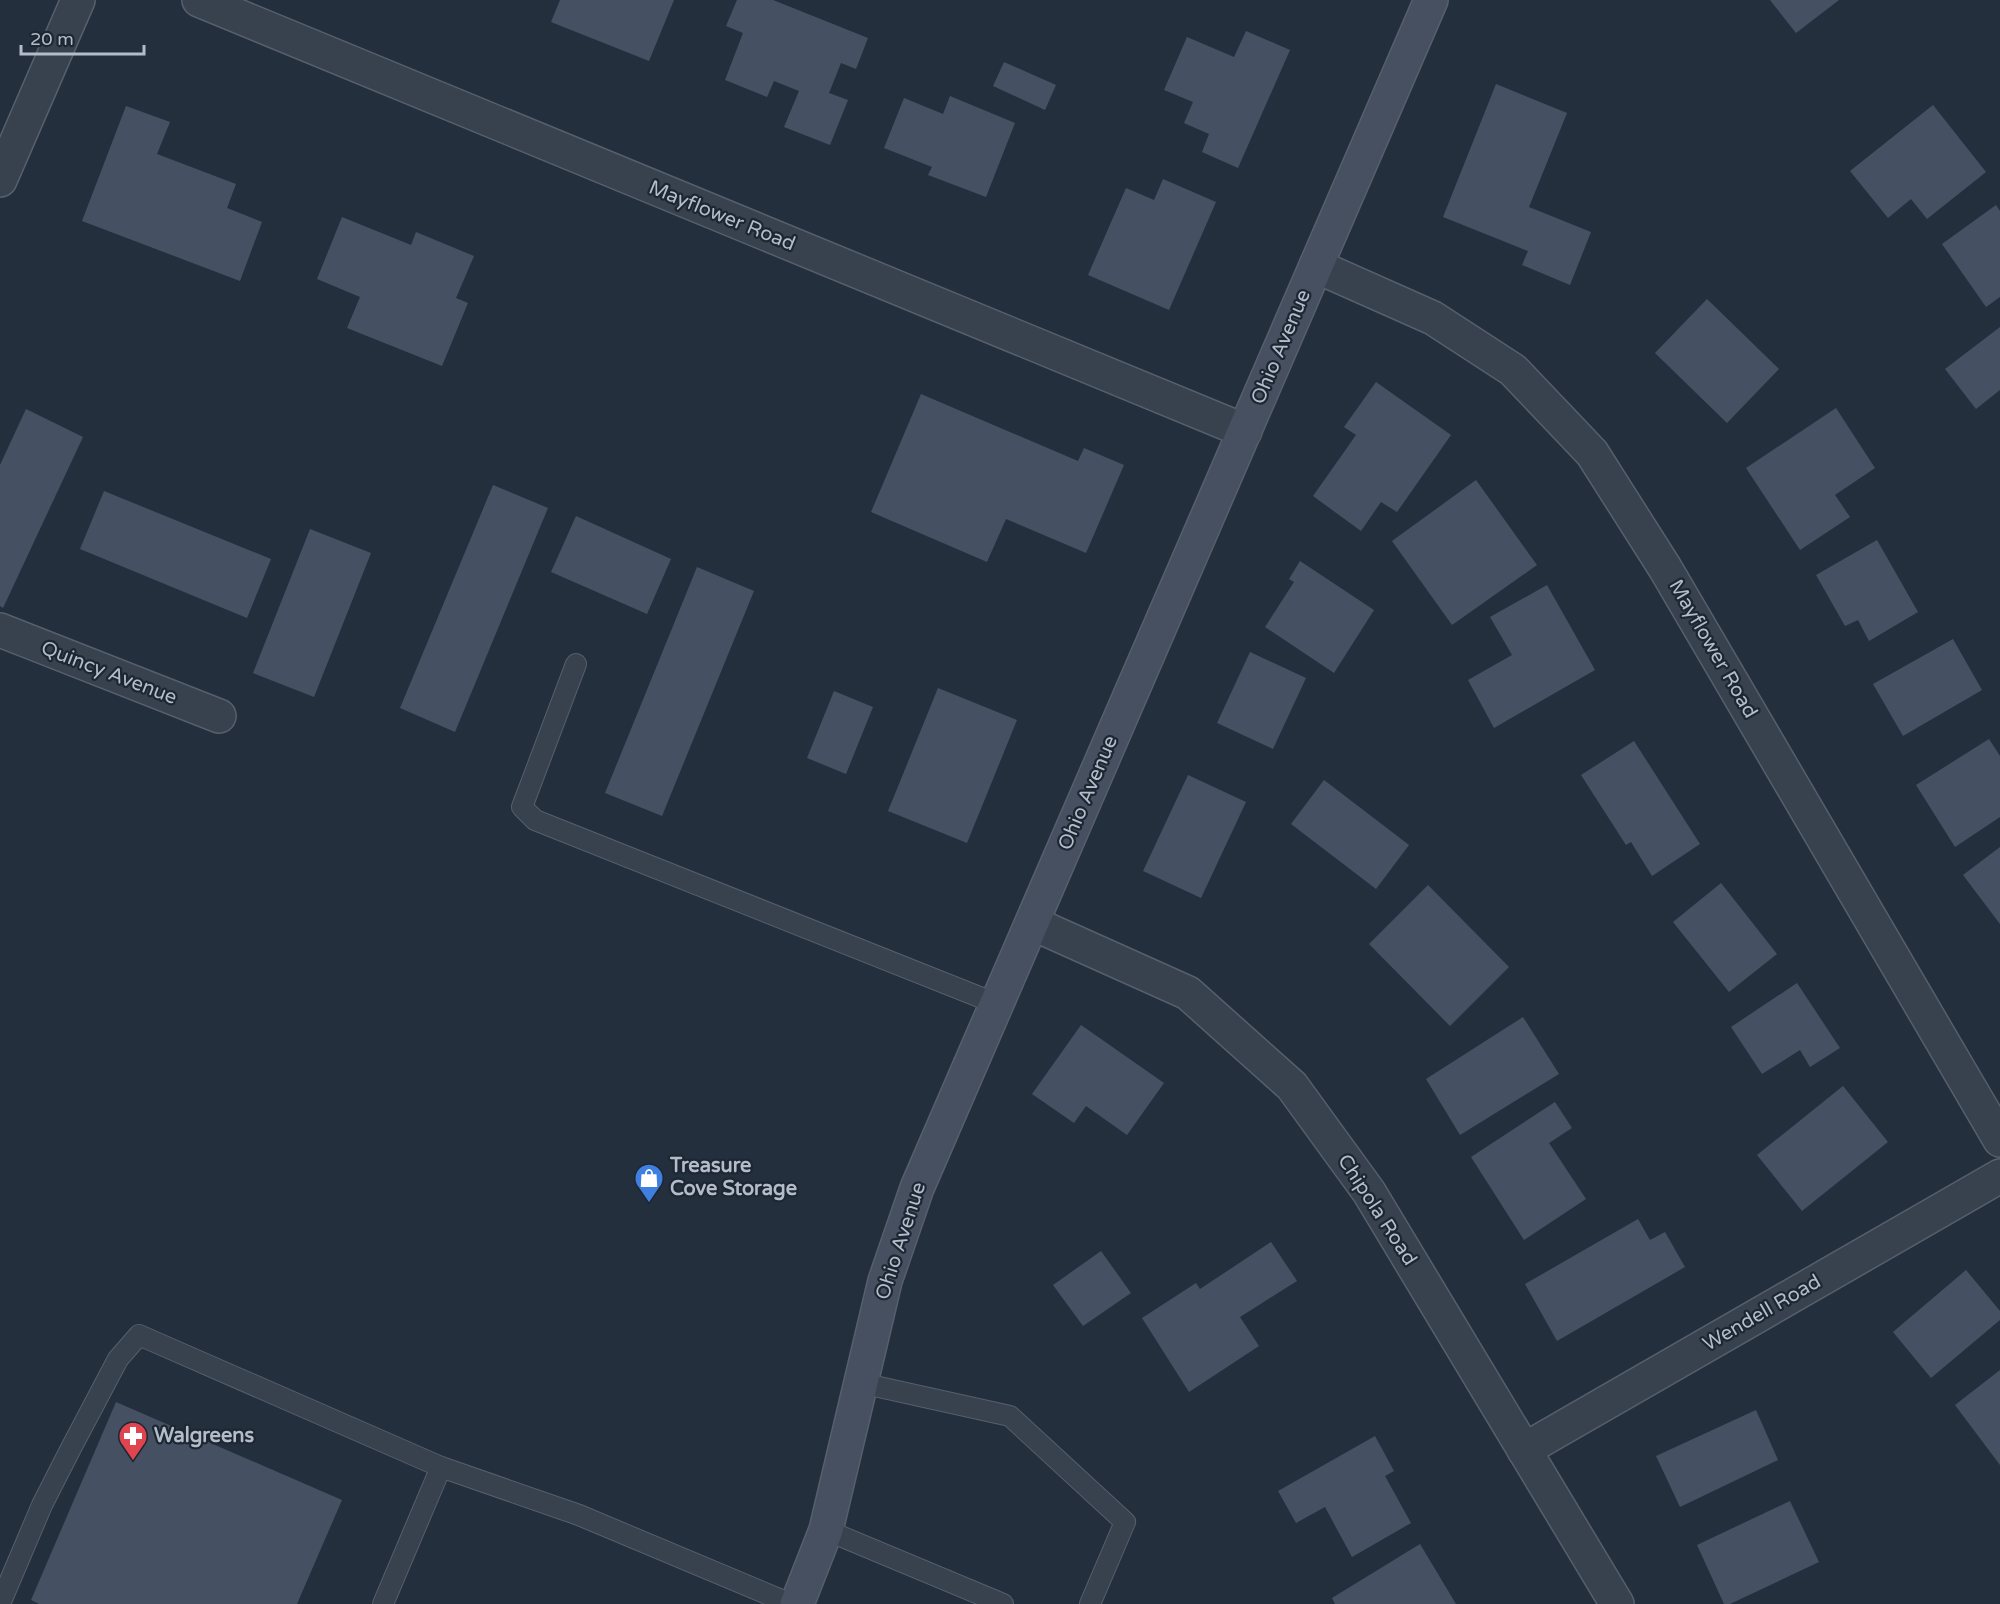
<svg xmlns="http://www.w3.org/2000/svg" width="2000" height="1604" viewBox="0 0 2000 1604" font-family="'Varela Round',sans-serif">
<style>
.building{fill:#455162}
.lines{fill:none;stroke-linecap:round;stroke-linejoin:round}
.lane-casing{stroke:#565f6c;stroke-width:22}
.street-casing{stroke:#565f6c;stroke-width:36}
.secondary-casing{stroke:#565f6c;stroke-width:36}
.lane{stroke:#38414e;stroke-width:20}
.street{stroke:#38414e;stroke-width:33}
.secondary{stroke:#465061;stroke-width:33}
.labels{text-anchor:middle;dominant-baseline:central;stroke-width:4.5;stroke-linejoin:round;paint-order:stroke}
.street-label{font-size:20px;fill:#b4bcc9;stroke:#1d2633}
.poi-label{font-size:20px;font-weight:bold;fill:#b4bcc9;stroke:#1d2633;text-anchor:start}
</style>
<rect width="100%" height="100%" fill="#242f3e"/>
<g class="building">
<polygon points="560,0 674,0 649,61 551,22"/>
<polygon points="737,0 773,0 868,38 856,69 841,63 829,93 848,100 830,145 784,127 799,91 774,81 767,97 725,80 743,33 726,26"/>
<polygon points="1770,0 1839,0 1796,33"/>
<polygon points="1246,31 1290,50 1238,168 1202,152 1209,134 1184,123 1193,102 1164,90 1187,37 1234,57"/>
<polygon points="1004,62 1056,85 1045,110 993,86"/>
<polygon points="1496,84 1567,113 1529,207 1591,232 1570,285 1522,265 1528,251 1443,217"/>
<polygon points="950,96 1015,123 986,197 928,175 932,167 884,148 904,98 943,114"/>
<polygon points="1933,105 1986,172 1927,219 1911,199 1888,218 1850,171"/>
<polygon points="126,106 170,122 157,154 236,184 227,208 262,222 240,281 82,221"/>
<polygon points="1163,179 1216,202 1169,310 1088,275 1126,188 1154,200"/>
<polygon points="1996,205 2000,211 2000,297 1986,307 1942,244"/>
<polygon points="342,217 411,245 416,232 474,256 456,298 468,303 442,366 347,328 360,297 317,279"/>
<polygon points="1707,299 1779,369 1727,423 1655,353"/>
<polygon points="2000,327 2000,390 1976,409 1945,369"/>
<polygon points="1376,382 1451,435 1397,512 1381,502 1361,531 1313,496 1356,435 1344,427"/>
<polygon points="921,394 1078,461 1084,448 1124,465 1086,553 1006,519 987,562 871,512"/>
<polygon points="1836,408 1875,468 1835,495 1850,517 1800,550 1746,468"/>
<polygon points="26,409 83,437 3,608 0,606 0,465"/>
<polygon points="1476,480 1537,565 1452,625 1392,541"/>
<polygon points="493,485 548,508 455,732 400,708"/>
<polygon points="104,491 271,559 247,618 80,549"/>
<polygon points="576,516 671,559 647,614 551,572"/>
<polygon points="310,529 371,553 314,697 253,673"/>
<polygon points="1877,540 1918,612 1869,641 1858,620 1845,626 1816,575"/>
<polygon points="1300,561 1374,610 1334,673 1265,627 1294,582 1289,579"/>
<polygon points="697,567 754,591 662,816 605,793"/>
<polygon points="1547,585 1595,670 1494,728 1468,680 1512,655 1490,617"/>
<polygon points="1953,639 1982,690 1903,736 1873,684"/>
<polygon points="1250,652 1306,678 1273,749 1217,723"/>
<polygon points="938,688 1017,720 967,843 888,811"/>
<polygon points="834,691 873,707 846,774 807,758"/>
<polygon points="1989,739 2000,756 2000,817 1955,847 1916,785"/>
<polygon points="1634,741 1700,844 1652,876 1631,842 1626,845 1581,775"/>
<polygon points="1188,775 1246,802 1201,898 1143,871"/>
<polygon points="1324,780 1409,845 1376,889 1291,824"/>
<polygon points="2000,847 2000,924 1963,875"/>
<polygon points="1721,883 1777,954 1729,992 1673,922"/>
<polygon points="1428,885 1509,967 1450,1026 1369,944"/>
<polygon points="1797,983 1840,1048 1810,1067 1800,1050 1762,1074 1731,1027"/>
<polygon points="1523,1017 1559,1074 1460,1135 1426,1079"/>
<polygon points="1081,1025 1164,1083 1127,1135 1086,1106 1074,1123 1032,1094"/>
<polygon points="1843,1086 1888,1142 1802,1211 1757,1155"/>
<polygon points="1555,1102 1572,1128 1549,1143 1586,1199 1524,1240 1471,1157"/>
<polygon points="1638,1219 1650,1240 1665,1232 1685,1267 1557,1341 1525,1284"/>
<polygon points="1271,1242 1297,1281 1240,1317 1259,1346 1189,1392 1142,1318 1196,1283 1200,1289"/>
<polygon points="1101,1251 1131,1293 1083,1326 1053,1285"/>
<polygon points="1966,1270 2000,1311 2000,1320 1931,1378 1893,1332"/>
<polygon points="2000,1370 2000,1465 1955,1405"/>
<polygon points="116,1402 342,1500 297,1604 39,1604 31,1600"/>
<polygon points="1756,1410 1778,1460 1680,1507 1656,1456"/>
<polygon points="1375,1436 1394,1471 1385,1476 1411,1523 1352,1557 1325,1507 1296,1523 1278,1491"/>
<polygon points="1790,1501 1819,1562 1730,1604 1724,1604 1697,1545"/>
<polygon points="1420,1544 1456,1604 1335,1604 1332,1598"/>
</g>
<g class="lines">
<g class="lane-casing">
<g id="lane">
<polyline points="576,664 522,807 535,820 997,1004"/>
<polyline points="861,1383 1010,1416 1125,1522 1090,1604"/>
<polyline points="441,1467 579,1515 791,1604"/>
<polyline points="826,1530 1003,1604"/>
<polyline points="0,1604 42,1505 70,1450 118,1359 139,1335 441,1467 383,1604"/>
</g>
</g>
<g class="street-casing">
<g id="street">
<polyline points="199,0 1245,431"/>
<polyline points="0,180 78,0"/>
<polyline points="1316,266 1433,318 1513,370 1592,453 1665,568 2000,1140"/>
<polyline points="0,630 219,716"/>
<polyline points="1032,923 1188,993 1292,1086 1369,1192 1617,1604"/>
<polyline points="1524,1450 2000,1176"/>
</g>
</g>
<g class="secondary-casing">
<polyline id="secondary" points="797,1604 826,1530 885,1281 917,1188 1431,0"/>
</g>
<use href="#lane" class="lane"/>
<use href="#street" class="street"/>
<use href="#secondary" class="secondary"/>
</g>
<defs>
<g id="shop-pin" transform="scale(1.5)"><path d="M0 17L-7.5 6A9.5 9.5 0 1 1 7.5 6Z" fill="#3f7fe0" stroke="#1d2633"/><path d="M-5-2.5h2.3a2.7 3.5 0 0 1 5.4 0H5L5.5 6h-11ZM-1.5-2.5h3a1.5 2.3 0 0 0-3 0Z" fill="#fff"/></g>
<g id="pharmacy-pin" transform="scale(1.5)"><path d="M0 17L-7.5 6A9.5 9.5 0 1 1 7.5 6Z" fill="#e0444e" stroke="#1d2633"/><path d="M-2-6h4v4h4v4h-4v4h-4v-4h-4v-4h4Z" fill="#fff"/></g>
</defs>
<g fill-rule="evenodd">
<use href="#shop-pin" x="649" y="1178"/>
<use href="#pharmacy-pin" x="133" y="1436"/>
</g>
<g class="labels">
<g class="street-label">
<text transform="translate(722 216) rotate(22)">Mayflower Road</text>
<text transform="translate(1281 347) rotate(-67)">Ohio Avenue</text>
<text transform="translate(1713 649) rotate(60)">Mayflower Road</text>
<text transform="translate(109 673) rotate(21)">Quincy Avenue</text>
<text transform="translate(1088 793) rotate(-67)">Ohio Avenue</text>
<text transform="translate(1377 1210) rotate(57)">Chipola Road</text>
<text transform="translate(901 1241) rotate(-72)">Ohio Avenue</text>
<text transform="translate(1762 1313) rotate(-30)">Wendell Road</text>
</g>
<g class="poi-label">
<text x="670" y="1166">Treasure<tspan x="670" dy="23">Cove Storage</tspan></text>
<text x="154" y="1436">Walgreens</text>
</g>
</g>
<path d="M21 45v9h123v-9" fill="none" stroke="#b4bcc9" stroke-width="3"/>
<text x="30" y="45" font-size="18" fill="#b4bcc9" stroke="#1d2633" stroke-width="4.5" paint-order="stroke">20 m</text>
</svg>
